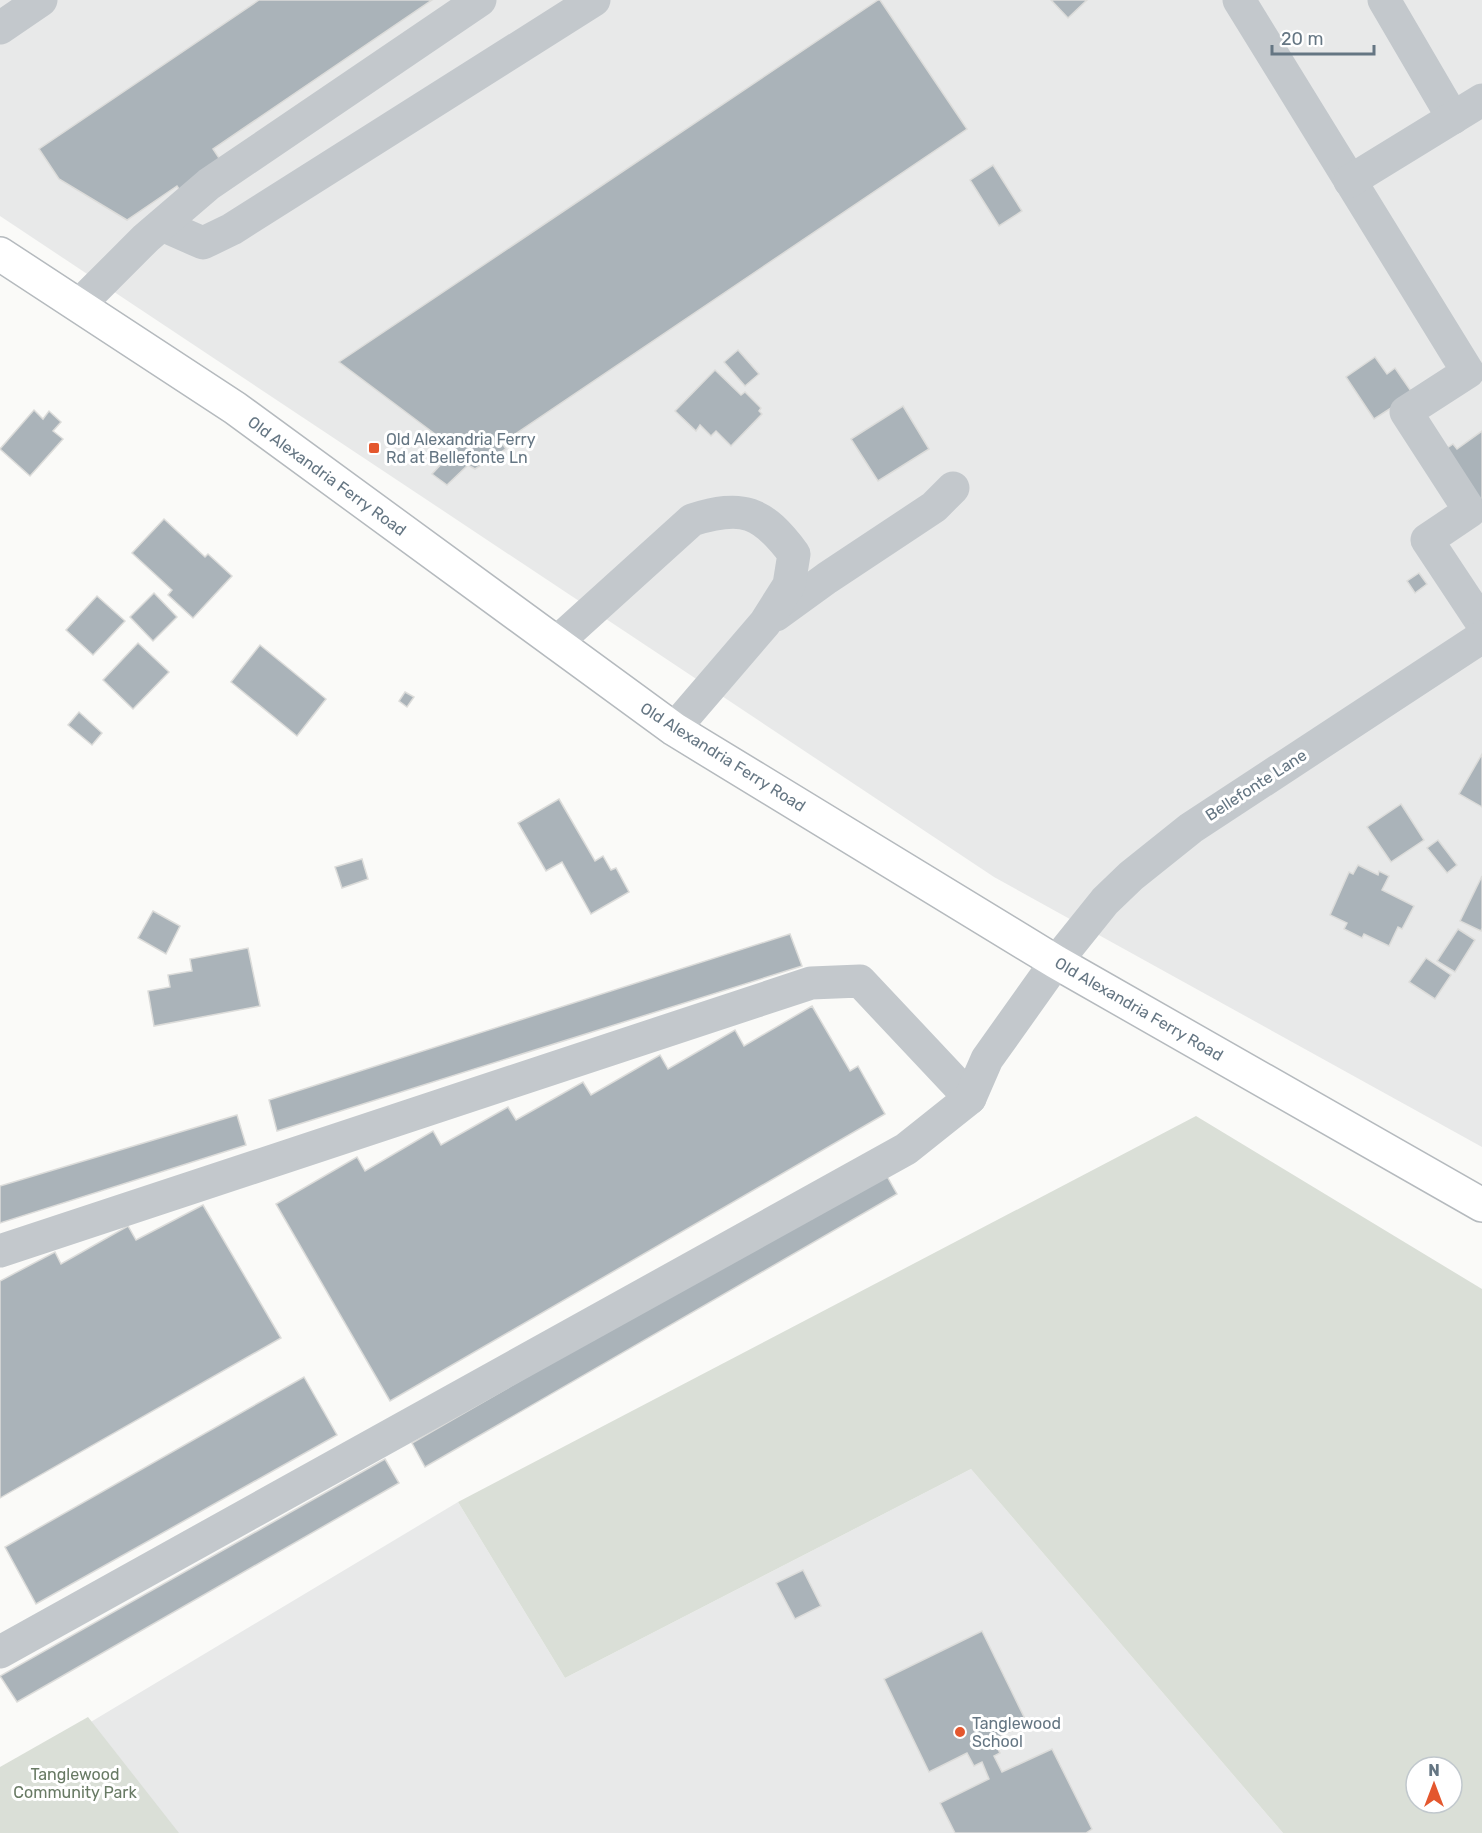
<svg xmlns="http://www.w3.org/2000/svg" width="1482" height="1833" viewBox="0 0 1482 1833" font-family="Rubik,sans-serif">
<style>
.built{fill:#e8e9e9}
.green{fill:#dadfd7;fill-rule:evenodd}
.building{fill:#aab3b9;stroke:#dcdcda;stroke-width:1.5}
.lines{fill:none;stroke-linecap:round;stroke-linejoin:round}
.major-casing{stroke:#b5babe;stroke-width:36}
.minor{stroke:#c3c8cc;stroke-width:33}
.major{stroke:#fff;stroke-width:33}
.poi-dot{fill:#e4572e;stroke:#fff;stroke-width:2}
.labels{text-anchor:middle;dominant-baseline:central;stroke-width:6;stroke-linejoin:round;paint-order:stroke}
.poi-label{font-size:16px;fill:#657683;stroke:#fff;text-anchor:start}
.street-label{font-size:16px;fill:#657683;stroke:#fff}
.park-label{font-size:16px;fill:#687a64;stroke:#fff}
</style>
<rect width="100%" height="100%" fill="#fafaf8"/>
<g class="built">
<polygon points="0,0 1482,0 1482,1147 994,877 0,216"/>
<polygon points="971,1469 1283,1833 126,1833 49,1747 458,1502 565,1678"/>
</g>
<g class="green">
<path d="M1196 1116 1482 1289V1833H1283L971 1469 565 1678 458 1502ZM1416 1767H1452V1803H1416Z"/>
<polygon points="88,1717 179,1833 0,1833 0,1767"/>
</g>
<g class="building">
<polygon points="259,0 432,0 213,149 223,164 181,192 177,186 127,220 59,179 39,149"/>
<polygon points="878,0 880,0 967,129 502,443 506,449 475,469 468,465 447,485 432,474 455,449 339,362"/>
<polygon points="1051,0 1087,0 1068,18"/>
<polygon points="993,165 1022,211 999,226 970,180"/>
<polygon points="738,350 759,374 745,386 724,362"/>
<polygon points="1375,357 1387,374 1395,368 1413,394 1374,419 1346,377"/>
<polygon points="715,370 741,395 745,392 761,408 759,411 762,414 731,446 716,431 711,436 700,425 696,431 675,411"/>
<polygon points="903,406 929,449 878,481 851,439"/>
<polygon points="34,410 43,419 49,411 61,422 53,431 63,439 30,476 0,449"/>
<polygon points="1482,431 1482,501 1440,453 1453,444 1457,449"/>
<polygon points="164,519 205,557 208,554 232,576 193,618 168,595 172,590 132,553"/>
<polygon points="1419,573 1427,584 1415,593 1407,581"/>
<polygon points="154,593 177,617 153,641 130,617"/>
<polygon points="97,596 125,621 93,655 66,630"/>
<polygon points="138,643 169,672 133,709 103,680"/>
<polygon points="260,645 326,699 297,736 231,682"/>
<polygon points="405,692 414,697 407,707 399,701"/>
<polygon points="79,712 102,733 92,745 68,725"/>
<polygon points="1482,754 1482,807 1459,794"/>
<polygon points="559,799 595,861 603,856 611,870 616,868 629,892 591,914 562,862 546,871 518,823"/>
<polygon points="1401,804 1424,840 1391,862 1367,827"/>
<polygon points="1438,840 1457,865 1447,873 1427,848"/>
<polygon points="362,859 368,879 342,888 335,867"/>
<polygon points="1358,865 1378,875 1379,871 1389,876 1382,890 1414,906 1402,929 1398,927 1389,946 1364,934 1362,938 1344,929 1347,923 1330,915 1349,872 1353,874"/>
<polygon points="1482,876 1482,928 1481,931 1460,921"/>
<polygon points="153,911 180,926 166,954 138,938"/>
<polygon points="1458,929 1475,940 1455,972 1437,961"/>
<polygon points="790,934 802,966 277,1131 269,1100"/>
<polygon points="248,948 260,1006 154,1026 148,991 170,987 168,975 192,971 190,959"/>
<polygon points="1426,958 1451,975 1435,999 1409,982"/>
<polygon points="812,1006 850,1071 858,1066 885,1114 390,1401 276,1204 357,1157 365,1171 433,1131 441,1145 508,1107 516,1120 583,1082 591,1095 660,1055 668,1069 735,1030 744,1046"/>
<polygon points="237,1115 246,1145 0,1223 0,1186"/>
<polygon points="884,1171 897,1194 425,1467 412,1443"/>
<polygon points="203,1205 281,1338 0,1498 0,1281 55,1252 61,1264 128,1226 136,1240"/>
<polygon points="304,1377 337,1435 36,1604 5,1547"/>
<polygon points="385,1459 399,1483 17,1702 0,1676"/>
<polygon points="803,1570 821,1606 795,1619 776,1583"/>
<polygon points="982,1631 1027,1723 993,1740 1000,1753 994,1756 1002,1772 1052,1749 1092,1829 1086,1833 955,1833 940,1803 989,1779 982,1762 974,1766 967,1753 929,1772 884,1679"/>
</g>
<g class="lines">
<g class="major-casing">
<polyline id="major" points="0,254 235,408 674,729 1056,962 1482,1205"/>
</g>
<g class="minor">
<polyline points="1239,0 1468,372 1406,412 1470,511 1427,540 1482,623"/>
<polyline points="1384,0 1453,118"/>
<polyline points="0,28 41,0"/>
<polyline points="1350,181 1482,100"/>
<polyline points="162,225 203,243 232,229 594,0"/>
<polyline points="79,305 146,238 209,184 480,0"/>
<polyline points="776,615 827,578 934,507 953,488"/>
<path d="M556 643 692 520C743 504 762 511 794 554L789 585 765 623 674 729"/>
<polyline points="0,1251 811,983 860,981 970,1098"/>
<polyline points="0,1652 906,1149 970,1098 987,1059 1056,962 1105,901 1131,876 1191,828 1482,637"/>
</g>
<use href="#major" class="major"/>
</g>
<g class="poi-dot">
<rect x="368" y="442" width="12" height="12" rx="3"/>
<circle cx="960" cy="1732" r="6"/>
</g>
<g class="labels">
<g class="poi-label">
<text x="386" y="439">Old Alexandria Ferry<tspan x="386" dy="18">Rd at Bellefonte Ln</tspan></text>
<text x="972" y="1723">Tanglewood<tspan x="972" dy="18">School</tspan></text>
</g>
<g class="street-label">
<text transform="translate(327 476) rotate(36)">Old Alexandria Ferry Road</text>
<text transform="translate(723 757) rotate(32)">Old Alexandria Ferry Road</text>
<text transform="translate(1256 785) rotate(-33)">Bellefonte Lane</text>
<text transform="translate(1139 1009) rotate(30)">Old Alexandria Ferry Road</text>
</g>
<g class="park-label">
<text x="75" y="1774">Tanglewood<tspan x="75" dy="18">Community Park</tspan></text>
</g>
</g>
<g transform="translate(1434 1785)"><circle r="28" fill="#ffffff" stroke="#c1c8cd" stroke-width="1.5"/>
<path d="M0-4.5L10 22L0 15L-10 22Z" fill="#e4572e"/>
<text y="-9" font-size="16" font-weight="bold" text-anchor="middle" fill="#657683">N</text>
</g>
<path d="M1272 45v9h102v-9" fill="none" stroke="#657683" stroke-width="3"/>
<text x="1281" y="45" font-size="18" fill="#657683" stroke="#ffffff" stroke-width="4.5" paint-order="stroke">20 m</text>
</svg>
